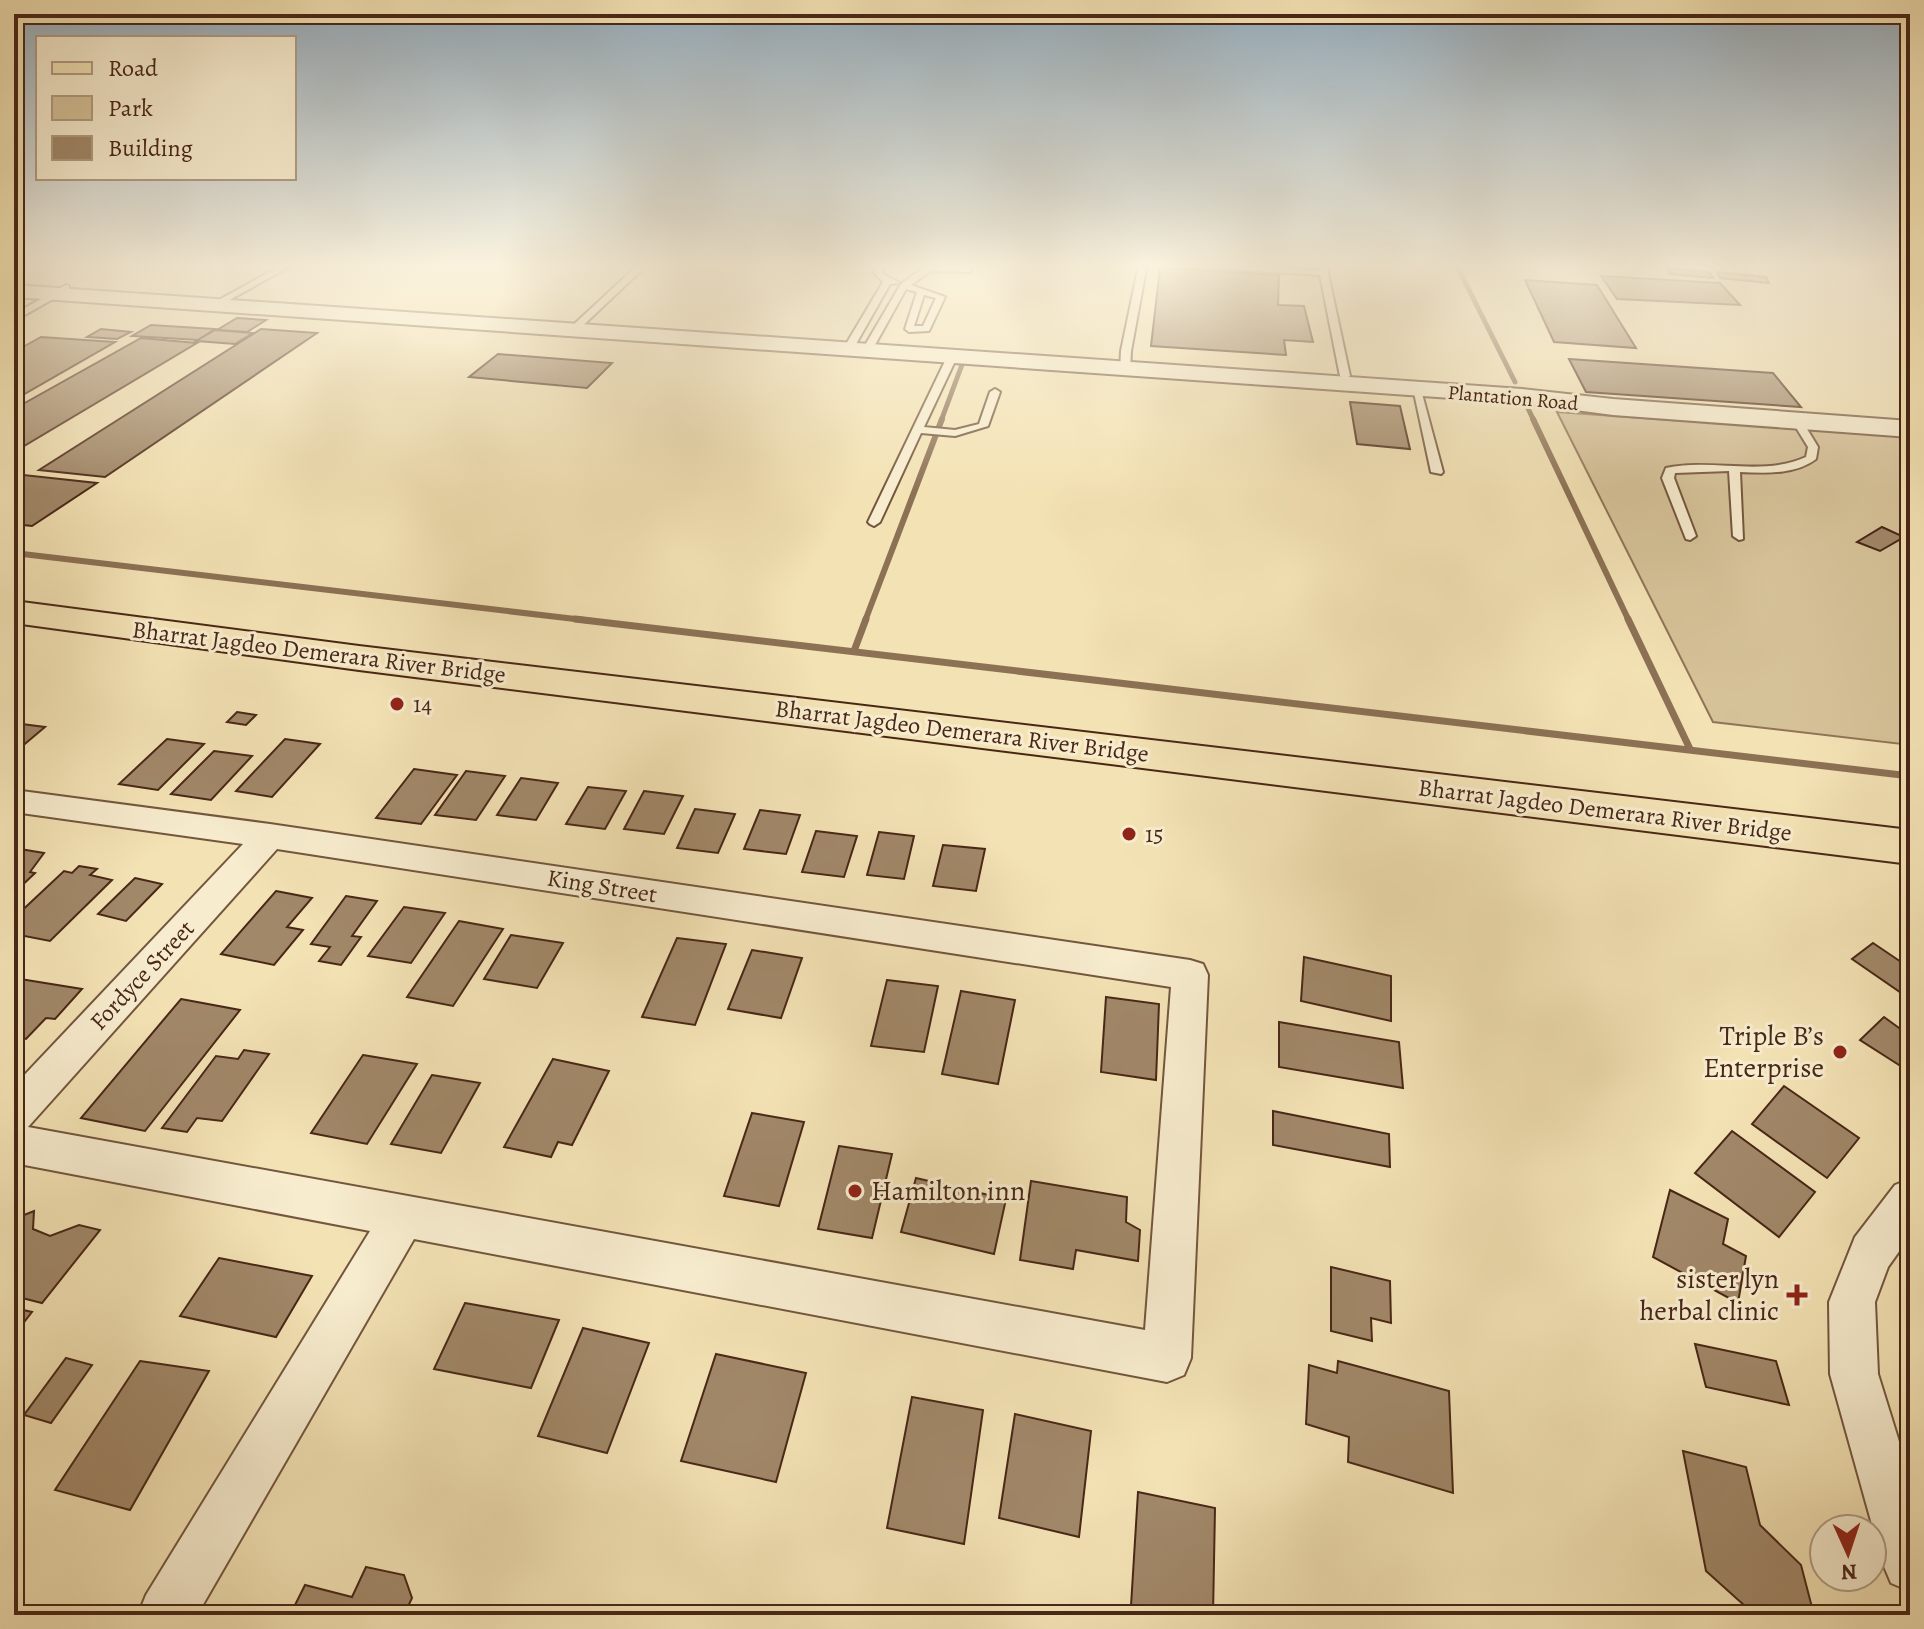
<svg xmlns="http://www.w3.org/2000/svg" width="1924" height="1629" viewBox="0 0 1924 1629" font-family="Alegreya,serif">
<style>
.green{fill:#d6c299;stroke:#907458;stroke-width:2}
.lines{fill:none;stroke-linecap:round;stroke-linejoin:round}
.stream-far2{stroke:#8c7155;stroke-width:5}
.stream-far1{stroke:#8c7155;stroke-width:6}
.stream{stroke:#8c7155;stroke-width:7}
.building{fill:#a18869;stroke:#492717;stroke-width:2}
.service-casing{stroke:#74563e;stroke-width:4}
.minor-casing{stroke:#74563e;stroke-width:4}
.tertiary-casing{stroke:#74563e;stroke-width:4}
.primary-casing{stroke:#492717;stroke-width:4}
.service{fill:#f7ecce;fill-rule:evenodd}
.minor{fill:#f7ecce;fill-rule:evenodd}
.tertiary{fill:#f7ecce;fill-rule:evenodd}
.primary{fill:#f3e2b4;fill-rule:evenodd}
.poi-dot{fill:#8f2418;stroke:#f7ecce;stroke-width:3}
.labels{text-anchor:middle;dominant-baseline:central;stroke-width:6;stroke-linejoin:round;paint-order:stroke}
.far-street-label{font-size:20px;fill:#492717;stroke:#f7ecce}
.street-label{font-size:24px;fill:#492717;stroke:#f7ecce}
.poi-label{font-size:24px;fill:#492717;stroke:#f7ecce;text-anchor:start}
.near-poi-label{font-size:28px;fill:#492717;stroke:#f7ecce;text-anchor:end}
</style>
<rect width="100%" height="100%" fill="#f3e2b4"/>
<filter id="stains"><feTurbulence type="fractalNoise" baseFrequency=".0025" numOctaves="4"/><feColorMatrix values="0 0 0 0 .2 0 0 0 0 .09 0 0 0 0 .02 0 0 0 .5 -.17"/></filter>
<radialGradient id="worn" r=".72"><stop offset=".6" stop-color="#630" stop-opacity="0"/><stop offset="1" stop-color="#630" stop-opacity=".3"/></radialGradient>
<polygon class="green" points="1557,412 1910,437 1910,745 1713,722"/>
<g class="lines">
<g class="stream-far2">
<polyline points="1456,264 1515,382"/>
<polyline points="1526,404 1534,421"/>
<polyline points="941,421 963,362"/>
</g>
<g class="stream-far1">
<polyline points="1533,419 1629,621"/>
<polyline points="14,553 592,621"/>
<polyline points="865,621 942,419"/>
</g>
<g class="stream">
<polyline points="575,619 1910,776"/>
<polyline points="1628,619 1690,749"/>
<polyline points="854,651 866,619"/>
</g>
</g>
<g class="building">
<polygon points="1160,268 1279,275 1278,305 1304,306 1313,342 1284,340 1286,355 1151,346"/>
<polygon points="1667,268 1709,272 1713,278 1670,274"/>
<polygon points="1717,272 1766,277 1769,283 1720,278"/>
<polygon points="1601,276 1720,283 1740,305 1617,299"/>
<polygon points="1525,280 1597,285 1636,348 1554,342"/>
<polygon points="237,318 266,320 247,332 217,330"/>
<polygon points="151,325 215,329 198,340 132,336"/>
<polygon points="101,329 131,332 117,339 87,337"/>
<polygon points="261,329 317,333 105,477 39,470"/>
<polygon points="215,330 253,333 235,344 196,341"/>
<polygon points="41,337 115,342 14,400 14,352"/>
<polygon points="141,338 197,343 14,452 14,409"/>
<polygon points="498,354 612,363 587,388 469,377"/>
<polygon points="1569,359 1773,373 1801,407 1586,392"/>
<polygon points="1350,402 1400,406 1410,449 1357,444"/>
<polygon points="14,474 97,483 32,526 14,524"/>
<polygon points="1882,527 1904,537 1880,551 1857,542"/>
<polygon points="237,712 256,715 246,725 227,722"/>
<polygon points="14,723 45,727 14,753"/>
<polygon points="167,739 204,744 158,790 119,784"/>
<polygon points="285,739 320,744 272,797 236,791"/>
<polygon points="214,751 252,756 211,800 171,794"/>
<polygon points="414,769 457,775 421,824 376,818"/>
<polygon points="466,771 505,776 476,820 435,815"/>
<polygon points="521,778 558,783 536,820 497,815"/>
<polygon points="588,787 626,791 605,829 566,824"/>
<polygon points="644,791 683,796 664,834 624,829"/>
<polygon points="695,809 735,814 718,853 677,848"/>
<polygon points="760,810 800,815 786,854 744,849"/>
<polygon points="816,831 857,836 844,877 802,872"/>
<polygon points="879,832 914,836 904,879 867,875"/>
<polygon points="943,845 985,849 976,891 933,886"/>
<polygon points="14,848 44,853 30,872 35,873 14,893"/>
<polygon points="79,866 97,869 90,875 112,880 50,941 14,934 14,918 64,871 72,873"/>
<polygon points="135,878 162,884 126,921 98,914"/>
<polygon points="276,891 312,898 287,927 303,930 274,965 221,954"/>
<polygon points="346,896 377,901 352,936 361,937 341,965 319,961 330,947 311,944"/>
<polygon points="404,907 445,913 411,963 368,956"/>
<polygon points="459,921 503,929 453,1006 407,997"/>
<polygon points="511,935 563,943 537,988 484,979"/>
<polygon points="677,938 726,944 695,1025 642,1017"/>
<polygon points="1873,943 1910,968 1910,999 1852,959"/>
<polygon points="752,950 802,958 781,1018 728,1009"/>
<polygon points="1304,957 1391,976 1391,1021 1301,1001"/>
<polygon points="14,978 82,989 55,1019 46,1018 26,1039 14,1036"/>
<polygon points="887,980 938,986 924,1052 871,1046"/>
<polygon points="961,991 1015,1000 998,1084 942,1074"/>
<polygon points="1106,997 1159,1004 1156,1080 1101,1072"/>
<polygon points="181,999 240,1010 145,1131 81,1118"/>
<polygon points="1884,1017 1910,1036 1910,1072 1860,1040"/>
<polygon points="1279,1022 1399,1042 1403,1088 1279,1067"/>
<polygon points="244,1050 269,1054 222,1121 197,1118 187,1132 162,1128 216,1056 238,1059"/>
<polygon points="363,1055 417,1064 367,1144 311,1133"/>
<polygon points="553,1059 609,1071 572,1145 558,1142 551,1157 504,1147"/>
<polygon points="432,1075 480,1083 441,1153 391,1144"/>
<polygon points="1784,1086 1859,1138 1827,1178 1752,1124"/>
<polygon points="1273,1111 1389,1134 1390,1167 1273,1145"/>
<polygon points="752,1113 804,1122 779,1206 724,1196"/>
<polygon points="1732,1131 1815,1192 1779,1237 1695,1173"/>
<polygon points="839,1146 892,1154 872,1238 818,1229"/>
<polygon points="916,1178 1006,1199 994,1254 901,1232"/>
<polygon points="1031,1181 1127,1197 1126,1222 1140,1230 1138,1261 1076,1250 1073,1269 1020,1260"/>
<polygon points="1670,1190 1728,1219 1723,1244 1746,1256 1738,1303 1653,1257"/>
<polygon points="34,1211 33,1229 50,1236 79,1225 100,1230 42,1303 14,1296 14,1219"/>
<polygon points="219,1258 312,1276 276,1337 180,1316"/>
<polygon points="1331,1267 1390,1281 1391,1323 1371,1318 1372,1341 1331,1331"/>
<polygon points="465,1303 559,1320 531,1388 434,1369"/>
<polygon points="14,1308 32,1312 14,1335"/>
<polygon points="583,1328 649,1343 607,1453 538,1436"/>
<polygon points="1695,1344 1776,1361 1789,1405 1706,1387"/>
<polygon points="716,1354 806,1373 776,1482 681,1461"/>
<polygon points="66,1358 92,1365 51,1423 24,1415"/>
<polygon points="140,1361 209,1371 130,1510 55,1490"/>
<polygon points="1338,1361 1449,1391 1453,1493 1348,1462 1349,1437 1306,1424 1309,1365 1337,1373"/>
<polygon points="912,1397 983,1410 964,1544 887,1528"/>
<polygon points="1015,1414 1091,1431 1079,1537 999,1518"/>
<polygon points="1683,1451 1746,1467 1760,1525 1801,1565 1814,1615 1755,1615 1706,1571"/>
<polygon points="1138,1492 1215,1508 1213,1615 1171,1615 1131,1606"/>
<polygon points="366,1567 404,1575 412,1598 404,1615 290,1615 305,1585 352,1597"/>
</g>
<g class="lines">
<g class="service-casing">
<g id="service">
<polygon points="284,264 294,264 215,308 208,306"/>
<polygon points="639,264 648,264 575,333 569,333 569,329"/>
<polygon points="863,264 882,264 883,274 900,283 890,284 852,351 847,354 842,351 883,282 874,273 875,267"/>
<path d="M965 264H973L970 272 931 271 911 285 945 297 929 331 909 332 905 329 917 292 906 289 871 352 863 354 861 352 901 284 926 266 964 267ZM924 295 936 298 923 326H914Z"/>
<polygon points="1139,264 1147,264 1131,351 1130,371 1125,374 1120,371 1121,351"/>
<polygon points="1175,264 1319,270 1318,264 1326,264 1350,376 1345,379 1340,376 1320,275 1179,266"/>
<polygon points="66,285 69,286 69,290 14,321 14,314"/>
<polygon points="951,356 956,359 924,427 955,430 979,424 990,392 995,389 1000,392 988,426 955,436 921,433 880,522 874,526 870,524 868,522 946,359"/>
<polygon points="1413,388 1421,390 1443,472 1441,474 1431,472"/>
<path d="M1793 419H1801L1818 447 1816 459C1795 475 1765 473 1740 472L1743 539 1739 540 1733 536 1729 471 1675 473 1674 478 1696 536 1690 540 1686 539 1662 478 1666 468C1712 458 1762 477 1806 457L1808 447 1792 421Z"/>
</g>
</g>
<g class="minor-casing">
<g id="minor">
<path d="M14 790 270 824 1190 960 1203 964 1208 975 1191 1358 1184 1375 1167 1382 414 1239 197 1615H138L146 1595 370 1231 14 1163V1086L243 844 14 812ZM277 849 1171 987 1145 1330 28 1127Z"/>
<polygon points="1910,1179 1910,1236 1888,1267 1875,1302 1878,1374 1910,1477 1910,1591 1891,1583 1883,1564 1830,1374 1829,1302 1855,1237 1895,1185"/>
</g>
</g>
<g class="tertiary-casing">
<polygon id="tertiary" points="14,285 1522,389 1613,399 1910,421 1910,437 1613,415 1522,403 14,297"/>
</g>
<g class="primary-casing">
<polygon id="primary" points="14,601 359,646 1910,830 1910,864 359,670 14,623"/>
</g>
<use href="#service" class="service"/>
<use href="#minor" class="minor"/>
<use href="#tertiary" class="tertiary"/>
<use href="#primary" class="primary"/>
</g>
<linearGradient id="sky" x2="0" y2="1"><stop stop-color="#95adbe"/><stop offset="0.54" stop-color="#faf2dd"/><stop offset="1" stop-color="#faf2dd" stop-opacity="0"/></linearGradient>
<rect width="1924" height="492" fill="url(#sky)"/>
<g class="poi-dot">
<circle cx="397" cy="704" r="8"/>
<circle cx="1129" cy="834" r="8"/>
<circle cx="1840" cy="1052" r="8"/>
<circle cx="855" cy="1191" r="8"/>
<path d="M1793 1283h8v8h8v8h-8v8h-8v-8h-8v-8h8z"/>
</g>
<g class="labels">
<g class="far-street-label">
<text transform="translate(1513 398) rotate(5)">Plantation Road</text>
</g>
<g class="street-label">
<text transform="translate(319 652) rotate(7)">Bharrat Jagdeo Demerara River Bridge</text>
<text transform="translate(962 731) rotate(7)">Bharrat Jagdeo Demerara River Bridge</text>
<text transform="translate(1605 810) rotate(7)">Bharrat Jagdeo Demerara River Bridge</text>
<text transform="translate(602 886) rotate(9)">King Street</text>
<text transform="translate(142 975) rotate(-47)">Fordyce Street</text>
</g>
<g class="poi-label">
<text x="413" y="704">14</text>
<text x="1145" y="834">15</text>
</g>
<g class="near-poi-label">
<text x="1824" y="1036">Triple B’s<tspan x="1824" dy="32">Enterprise</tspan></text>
<text x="871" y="1191" text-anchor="start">Hamilton inn</text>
<text x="1779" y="1279">sister lyn<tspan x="1779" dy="32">herbal clinic</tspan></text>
</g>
</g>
<rect width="1924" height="1629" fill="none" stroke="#f3e2b4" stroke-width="48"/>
<rect x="16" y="16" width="1892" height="1597" fill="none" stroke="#492717" stroke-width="4"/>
<rect x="24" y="24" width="1876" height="1581" fill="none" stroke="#492717" stroke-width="2"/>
<rect x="36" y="36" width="260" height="144" fill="#f7ecce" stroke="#b19d85" stroke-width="2"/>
<rect x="52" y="62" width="40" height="12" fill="#f3e2b4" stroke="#b19d85" stroke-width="2"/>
<text x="108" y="76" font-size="24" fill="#492717">Road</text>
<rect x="52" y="96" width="40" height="24" fill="#d6c299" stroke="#b19d85" stroke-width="2"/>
<text x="108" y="116" font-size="24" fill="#492717">Park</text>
<rect x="52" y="136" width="40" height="24" fill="#a18869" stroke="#b19d85" stroke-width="2"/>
<text x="108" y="156" font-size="24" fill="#492717">Building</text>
<g transform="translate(1848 1553) rotate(177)"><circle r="38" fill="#f7ecce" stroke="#b19d85" stroke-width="2"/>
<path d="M0-6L14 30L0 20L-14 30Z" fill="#8f2418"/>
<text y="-12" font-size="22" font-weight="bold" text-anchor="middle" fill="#492717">N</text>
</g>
<rect width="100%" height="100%" filter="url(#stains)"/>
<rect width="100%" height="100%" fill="url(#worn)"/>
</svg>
